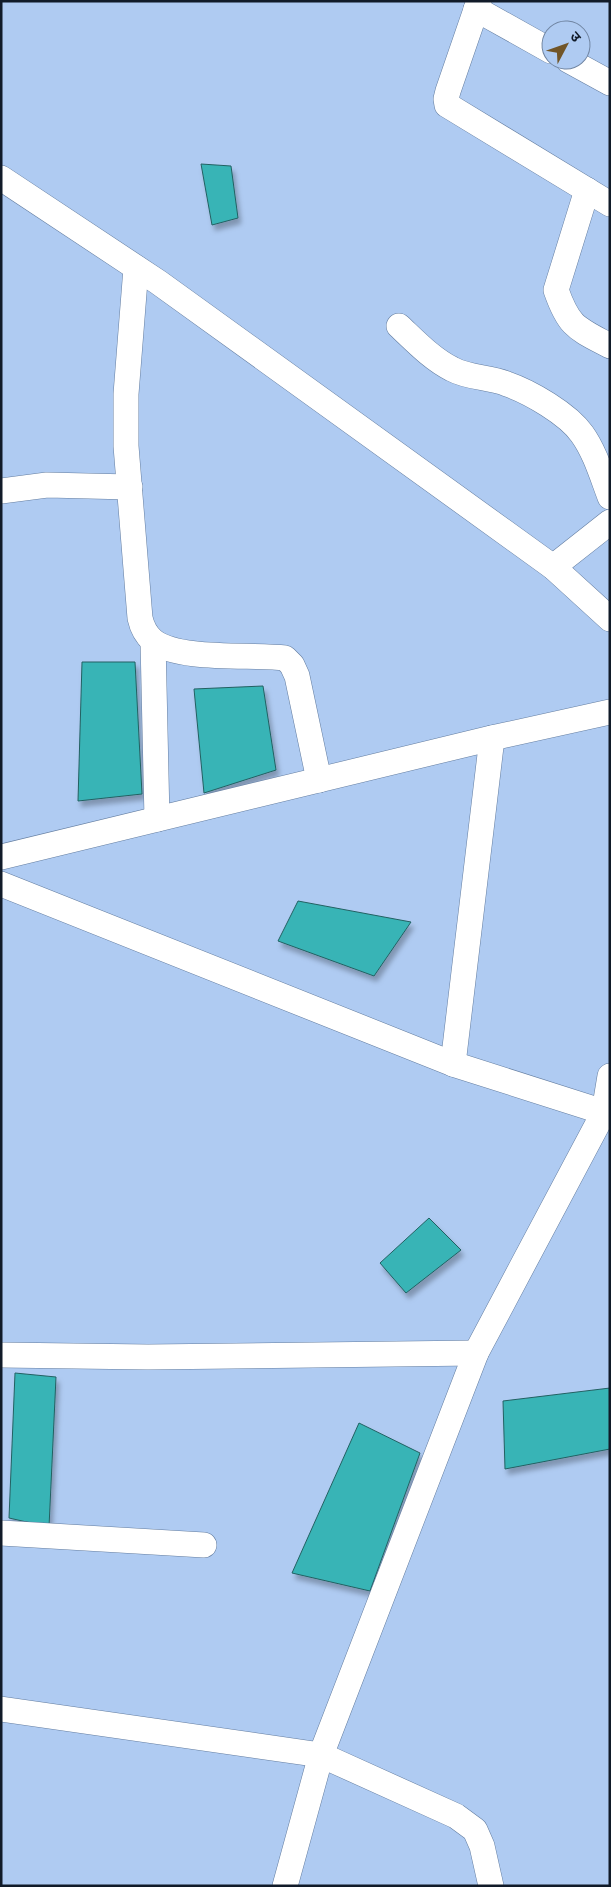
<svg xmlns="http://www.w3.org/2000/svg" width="611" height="1887" viewBox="0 0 611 1887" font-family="Figtree,'Noto Sans Devanagari',sans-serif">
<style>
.building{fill:#38b4b6;stroke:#236162;filter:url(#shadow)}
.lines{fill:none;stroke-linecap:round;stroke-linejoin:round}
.minor-casing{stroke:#637da0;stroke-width:26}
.minor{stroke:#fff;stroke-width:25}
</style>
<defs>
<filter id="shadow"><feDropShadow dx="3" dy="5.5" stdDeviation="2.5" flood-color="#0004"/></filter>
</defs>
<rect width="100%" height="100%" fill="#afcbf2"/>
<g class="building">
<polygon points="201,164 231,166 238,218 212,225"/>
<polygon points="82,662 135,662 142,794 78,801"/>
<polygon points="263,686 276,770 204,793 194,689"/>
<polygon points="298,901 411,922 374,976 278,941"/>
<polygon points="429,1218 461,1250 406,1293 380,1263"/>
<polygon points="15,1373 56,1377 49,1527 9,1518"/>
<polygon points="610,1388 610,1449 505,1469 503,1401"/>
<polygon points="359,1423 420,1453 370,1591 292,1573"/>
</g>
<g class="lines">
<g class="minor-casing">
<g id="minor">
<polyline points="479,1 448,91 446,99 447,105 610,204"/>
<polyline points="476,9 551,51"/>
<polyline points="568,60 610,83"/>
<polyline points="1,178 158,282 553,567 610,619"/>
<path d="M587 190 556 290C569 327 576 328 610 346"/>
<path d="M136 268 126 394V446L140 618C142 627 145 634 153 641 179 661 251 654 285 658L292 665 297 676 319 780"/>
<path d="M399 326C415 341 432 359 452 369 468 378 490 377 507 384 530 392 568 414 582 434 595 452 602 476 610 497"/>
<polyline points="1,491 47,485 130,487"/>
<polyline points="553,567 610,522"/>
<polyline points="153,641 157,819"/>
<polyline points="1,857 492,738 610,712"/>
<polyline points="1,884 453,1064 610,1114"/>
<polyline points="453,1064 492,738"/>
<polyline points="1,1355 148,1357 476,1353"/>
<polyline points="1,1533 204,1545"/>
<polyline points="1,1709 321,1755 456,1816 475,1830 482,1846 491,1886"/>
<polyline points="285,1886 321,1755 476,1353 604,1112 610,1076"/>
</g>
</g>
<use href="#minor" class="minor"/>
</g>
<rect width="611" height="1887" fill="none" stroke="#111b29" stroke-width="5"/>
<g transform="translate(566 45) rotate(49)"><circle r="24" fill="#afcbf2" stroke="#7085a2"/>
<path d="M0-4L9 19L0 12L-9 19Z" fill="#715528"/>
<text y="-8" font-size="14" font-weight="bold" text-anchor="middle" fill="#111b29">उ</text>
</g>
</svg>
